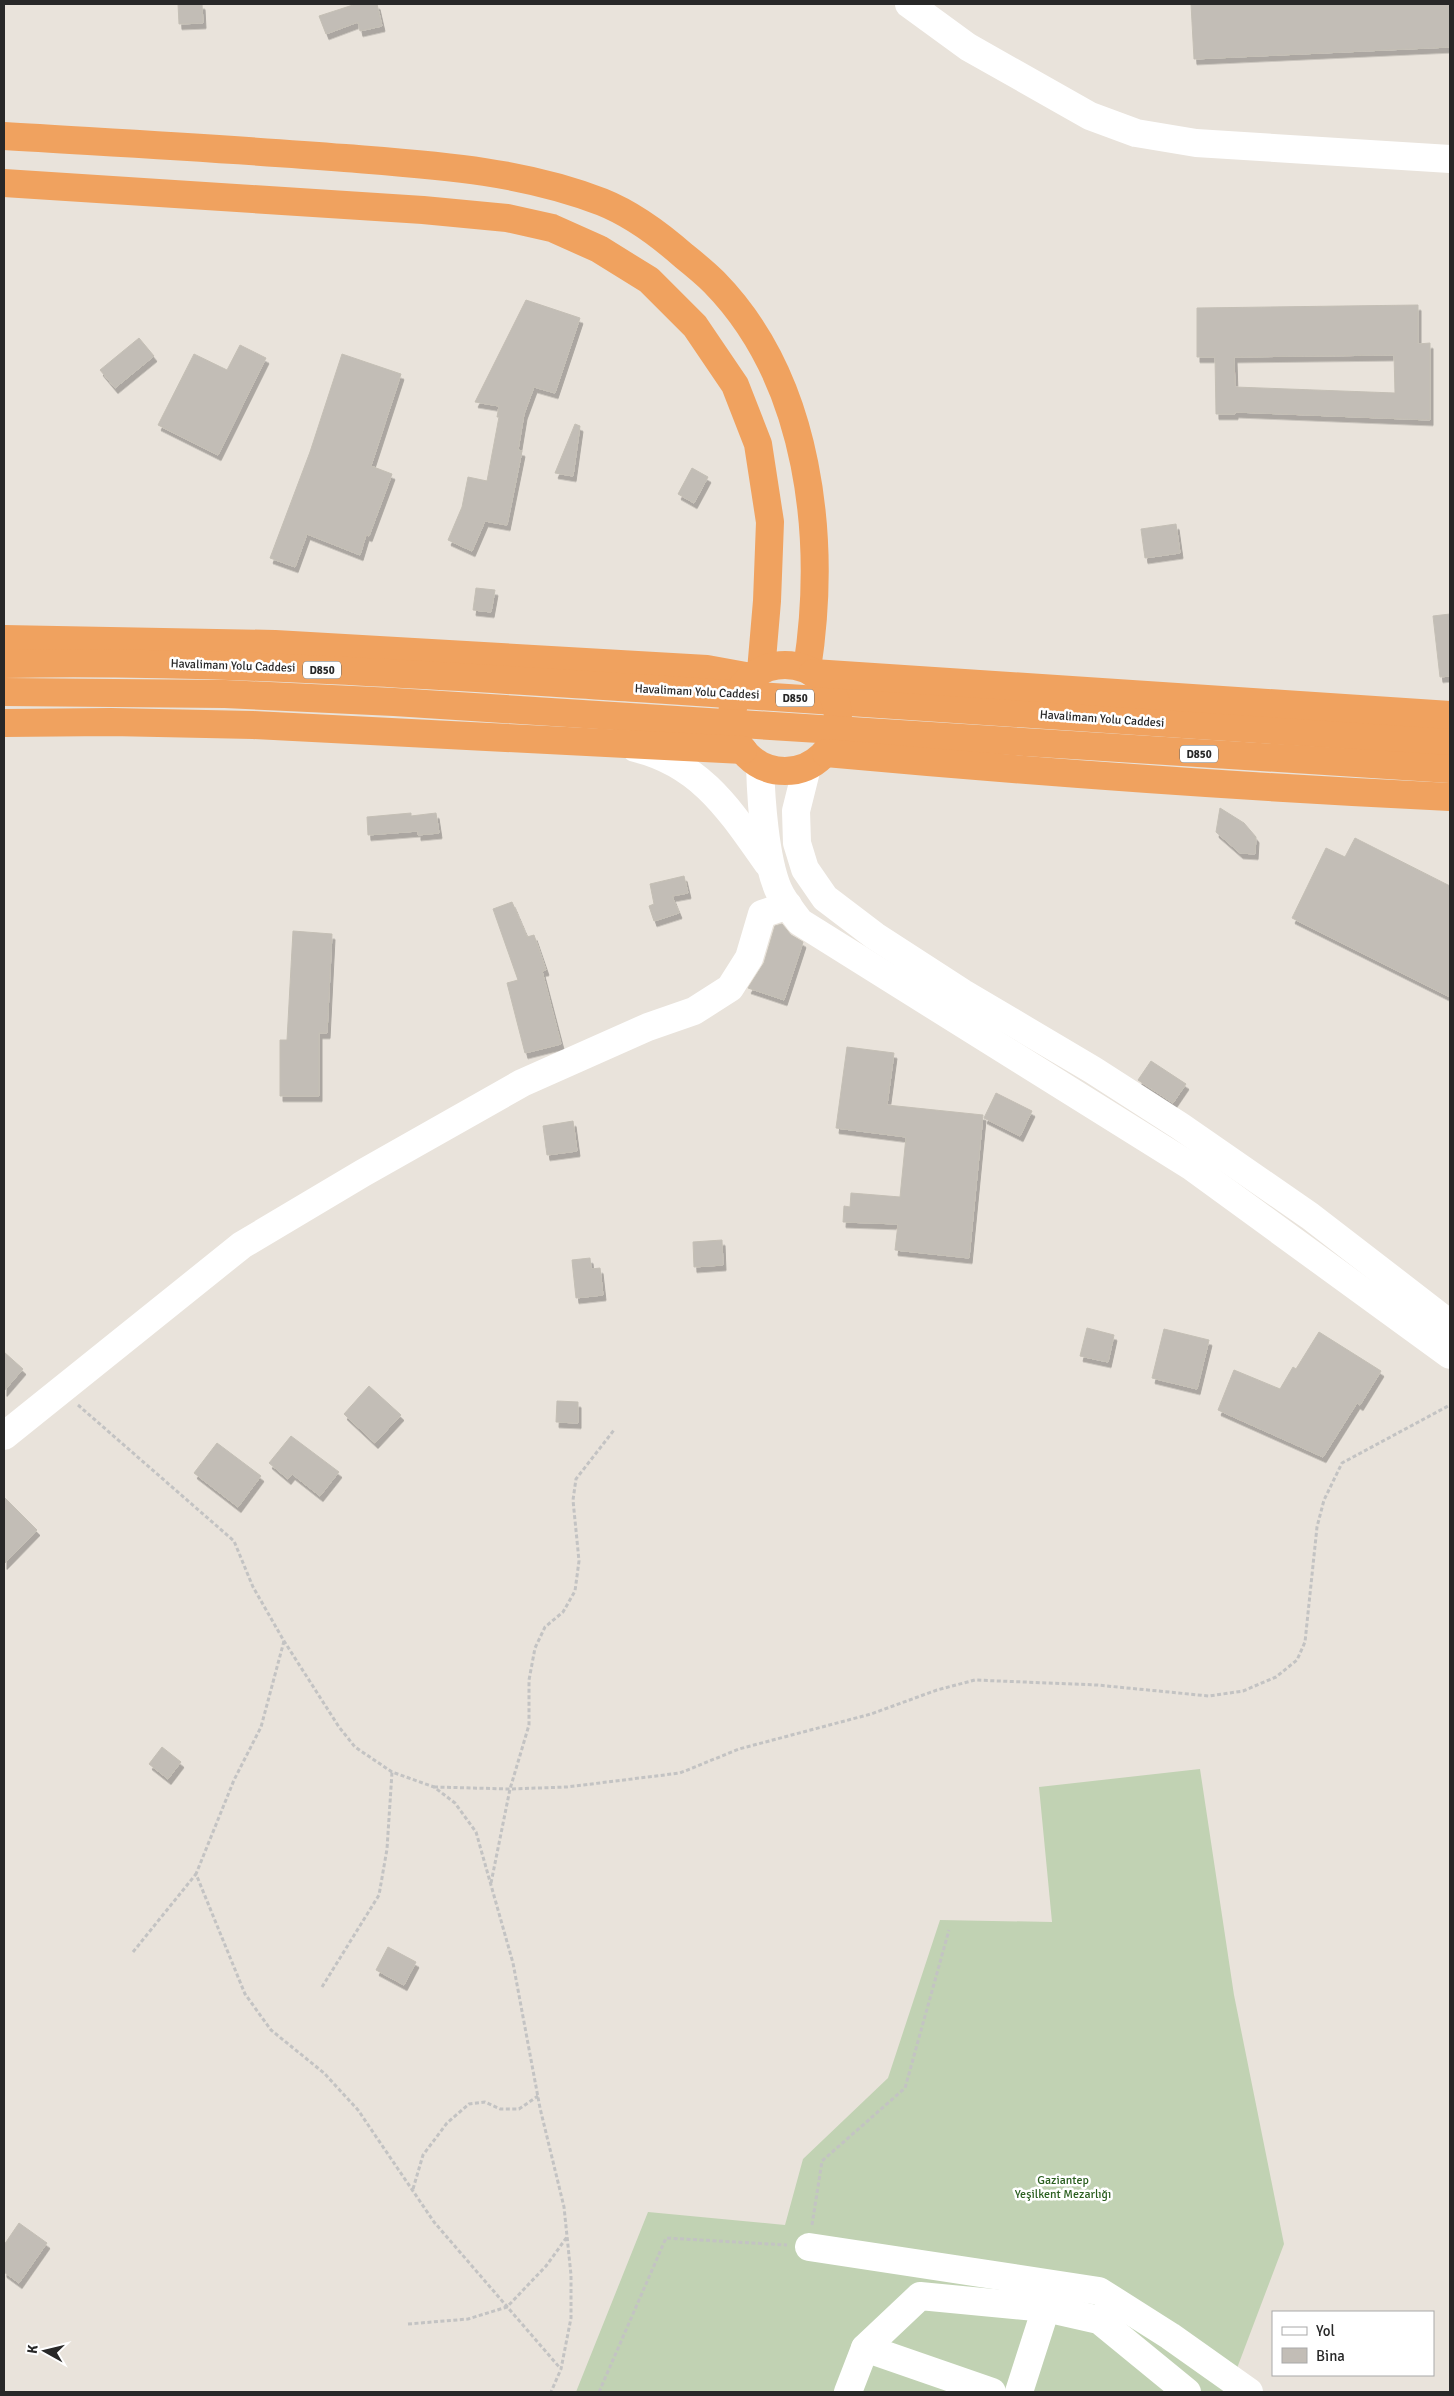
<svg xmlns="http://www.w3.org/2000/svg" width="1454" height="2396" viewBox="0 0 1454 2396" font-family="Signika,sans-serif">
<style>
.cemetery{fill:#c1d2b3}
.building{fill:#c2bdb6;stroke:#c4bfb5;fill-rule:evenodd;filter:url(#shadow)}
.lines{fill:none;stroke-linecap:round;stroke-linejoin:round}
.path{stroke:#c3c3c3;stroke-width:3;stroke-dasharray:4 2.5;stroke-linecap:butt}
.minor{stroke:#fff;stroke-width:28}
.highway{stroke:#f0a25f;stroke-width:28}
.labels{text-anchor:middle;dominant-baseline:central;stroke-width:5;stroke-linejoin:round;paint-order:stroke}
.shield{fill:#fff;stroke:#686868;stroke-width:1}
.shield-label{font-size:11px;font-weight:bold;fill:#282828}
.street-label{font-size:12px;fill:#282828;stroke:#fff}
.park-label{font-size:12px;fill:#2a5e1f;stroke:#fff}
</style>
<defs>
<filter id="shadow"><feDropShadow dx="3" dy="5.5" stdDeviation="0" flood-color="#0004"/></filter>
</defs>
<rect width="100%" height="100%" fill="#e9e3db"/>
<polygon class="cemetery" points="1200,1769 1234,1995 1284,2244 1228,2392 576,2392 648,2212 785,2225 803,2159 888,2078 940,1920 1052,1922 1039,1787"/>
<g class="building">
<polygon points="178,4 202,4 203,23 179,24"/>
<polygon points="356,4 377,4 382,26 360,31 358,22 326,34 319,16"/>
<polygon points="1191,4 1450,4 1450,47 1194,59"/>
<polygon points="526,300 580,318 555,393 534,387 524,414 518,450 522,451 507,525 485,521 472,551 448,540 462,507 468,477 487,481 499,417 497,417 499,406 475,402"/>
<path d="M1418 305V344L1430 343V420L1235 412V414H1216L1215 357H1197V308ZM1394 355 1395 393 1235 387 1234 357Z"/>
<polygon points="139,338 154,356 115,388 100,370"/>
<polygon points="240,345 266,358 218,455 158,425 194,354 227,370"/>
<polygon points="342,354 401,374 371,466 392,474 369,536 366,535 360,555 307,534 295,567 270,558 310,452"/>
<polygon points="575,424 580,426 573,476 555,473"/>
<polygon points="692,468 708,477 694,503 678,494"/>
<polygon points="1176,524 1180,553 1145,558 1141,529"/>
<polygon points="476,588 495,590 491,612 473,610"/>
<polygon points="1450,614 1450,676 1440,677 1433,616"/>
<polygon points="1220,808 1244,823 1256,837 1255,854 1240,853 1216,832"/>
<polygon points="411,813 411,816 436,813 439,833 418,835 418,831 368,835 367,817"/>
<polygon points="1355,838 1450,886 1450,997 1292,918 1326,848 1345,857"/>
<polygon points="684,876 688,893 672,896 679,913 654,921 649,906 654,904 650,884"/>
<polygon points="512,902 527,937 534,935 546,970 542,971 561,1044 525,1053 507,983 518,980 493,909"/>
<polygon points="782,924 791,935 803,942 784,1000 748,988 764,963 775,926"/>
<polygon points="293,931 332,934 327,1033 319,1033 319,1096 280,1096 280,1040 287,1040"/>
<polygon points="847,1047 894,1053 887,1105 983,1115 969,1258 895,1250 898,1224 843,1222 844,1206 850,1207 851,1193 900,1197 906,1137 836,1128"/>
<polygon points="1151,1061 1186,1084 1173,1103 1138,1080"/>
<polygon points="996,1093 1032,1111 1020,1136 984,1118"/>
<polygon points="573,1121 577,1151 547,1155 543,1126"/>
<polygon points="722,1240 723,1265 694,1267 693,1242"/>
<polygon points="590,1258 591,1269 600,1268 603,1295 576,1298 572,1260"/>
<polygon points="1087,1328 1114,1335 1108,1362 1080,1356"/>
<polygon points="1164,1329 1209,1340 1197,1389 1152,1378"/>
<polygon points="1319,1332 1381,1371 1360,1405 1357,1403 1323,1457 1218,1410 1234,1370 1280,1389 1293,1367 1296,1369"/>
<polygon points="4,1352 23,1369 4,1391"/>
<polygon points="369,1386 401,1415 375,1443 344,1414"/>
<polygon points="557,1401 578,1402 578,1423 556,1422"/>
<polygon points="291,1436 339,1472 320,1496 292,1474 288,1479 269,1463"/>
<polygon points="217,1443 261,1476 238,1507 194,1473"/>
<polygon points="4,1497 37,1530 4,1564"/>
<polygon points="162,1747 181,1762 168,1779 149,1764"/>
<polygon points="388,1947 416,1962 404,1985 376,1970"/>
<polygon points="19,2223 47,2243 19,2283 4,2272 4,2245"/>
</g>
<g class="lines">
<g class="path">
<polyline points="78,1405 234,1541 253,1587 284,1641 339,1727 355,1747 392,1772 434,1787 455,1803 476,1832 513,1963 540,2108 564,2207 571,2275 571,2318 561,2369 551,2392"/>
<polyline points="284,1641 261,1727 234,1780 196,1874 245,1994 271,2030 324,2073 358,2110 434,2222 560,2368"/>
<polyline points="434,1787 510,1789 567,1787 680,1773 739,1749 871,1714 937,1690 975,1680 1097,1685 1209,1696 1243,1691 1276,1677 1297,1660 1305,1642 1317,1527 1324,1500 1342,1463 1450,1405"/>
<polyline points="491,1883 510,1789 529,1725 529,1680 535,1648 545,1627 563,1612 575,1591 579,1561 573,1500 576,1479 614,1430"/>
<polyline points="133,1952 196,1874"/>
<polyline points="322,1987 379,1895 387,1849 392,1772"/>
<polyline points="413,2189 423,2155 447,2123 469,2104 485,2102 500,2109 519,2109 538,2096"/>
<polyline points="812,2225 822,2161 905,2088 949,1930"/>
<polyline points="408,2324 468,2319 507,2307 546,2266 567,2237"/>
<polyline points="599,2392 666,2238 787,2245"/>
</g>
<g class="minor">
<polyline points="909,4 968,47 1090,116 1136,133 1196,143 1450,159"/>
<path d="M635 748C702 764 731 812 768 864"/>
<path d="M760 765C761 799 765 858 778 889 783 901 792 911 800 922L1192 1167 1450 1355"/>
<polyline points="807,767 796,811 797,843 805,869 825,898 875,936 963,993 1093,1070 1180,1126 1310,1216 1450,1324"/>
<polyline points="4,1436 242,1245 363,1173 522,1083 648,1027 694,1011 730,988 749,958 762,914 788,905"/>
<polyline points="809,2247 1099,2291 1170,2336 1249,2392"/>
<polyline points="865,2348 992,2392"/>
<polyline points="848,2392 865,2348 920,2296 1046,2308 1099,2320 1187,2392"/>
<polyline points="1019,2392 1046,2308"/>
</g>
<g class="highway">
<path d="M4 136C118 143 232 149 345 158 432 165 520 170 602 202 632 214 659 234 684 256 694 264 705 273 714 282 811 381 827 539 807 669"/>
<polyline points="4,183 423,210 507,218 552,228 599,249 649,280 695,326 735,385 758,444 770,522 767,601 761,671"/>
<polyline points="4,639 275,644 707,669 751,677"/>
<path d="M4 664C215 660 426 675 637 688 908 705 1179 724 1450 742"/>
<circle cx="785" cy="718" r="53"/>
<polyline points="813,673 1450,715"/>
<polyline points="4,692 225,694 394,702 1450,769"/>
<polyline points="4,723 111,722 253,725 743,750"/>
<path d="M826 753C1034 772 1242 787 1450 797"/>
</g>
</g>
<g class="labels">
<g class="shield">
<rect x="303" y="661.5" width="38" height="17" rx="4"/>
<rect x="776" y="689.5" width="38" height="17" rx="4"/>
<rect x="1180" y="745.5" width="38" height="17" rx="4"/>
</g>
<g class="shield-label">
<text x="322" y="670">D850</text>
<text x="795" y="698">D850</text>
<text x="1199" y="754">D850</text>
</g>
<g class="street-label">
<text transform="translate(233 666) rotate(2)">Havalimanı Yolu Caddesi</text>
<text transform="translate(697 692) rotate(3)">Havalimanı Yolu Caddesi</text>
<text transform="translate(1102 719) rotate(4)">Havalimanı Yolu Caddesi</text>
</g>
<g class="park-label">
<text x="1063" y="2180">Gaziantep<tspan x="1063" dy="14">Yeşilkent Mezarlığı</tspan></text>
</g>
</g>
<rect width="1454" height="2396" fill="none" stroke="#282828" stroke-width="10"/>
<rect x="1272" y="2311" width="162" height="65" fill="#ffffff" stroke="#a9a9a9"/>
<rect x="1282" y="2327" width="25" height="8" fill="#ffffff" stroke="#a9a9a9"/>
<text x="1316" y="2336" font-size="15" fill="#282828">Yol</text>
<rect x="1282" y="2348" width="25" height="15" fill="#c2bdb6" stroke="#a9a9a9"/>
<text x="1316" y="2361" font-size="15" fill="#282828">Bina</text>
<g transform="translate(45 2351) rotate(278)" stroke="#ffffff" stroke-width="4" paint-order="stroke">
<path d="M0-4L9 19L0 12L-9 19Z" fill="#282828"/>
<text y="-8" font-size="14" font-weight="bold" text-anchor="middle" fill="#282828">K</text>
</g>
</svg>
